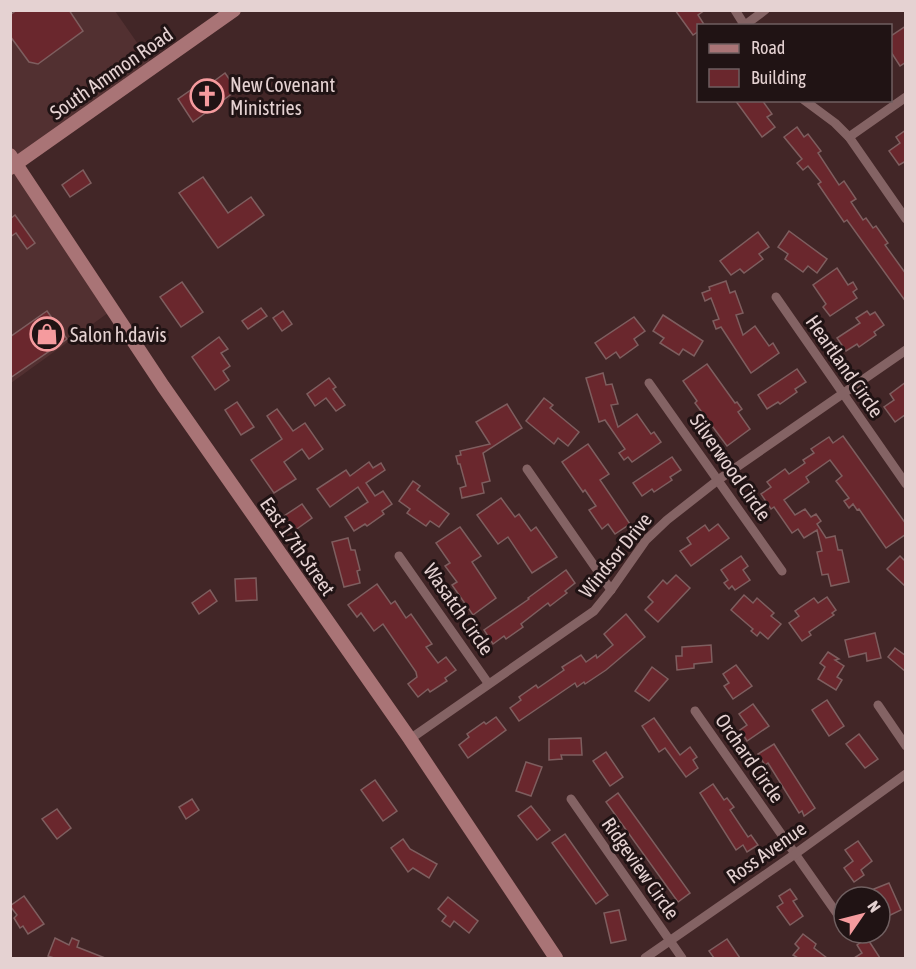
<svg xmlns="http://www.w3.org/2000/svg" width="916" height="969" viewBox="0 0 916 969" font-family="'Asap Condensed',sans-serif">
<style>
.built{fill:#523031}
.building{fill:#6a272d;stroke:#7e5e5f;stroke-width:1.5}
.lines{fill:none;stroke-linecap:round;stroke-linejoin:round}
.street{stroke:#846364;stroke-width:9}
.secondary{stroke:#a97476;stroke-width:14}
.labels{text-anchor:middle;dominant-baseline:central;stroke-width:6;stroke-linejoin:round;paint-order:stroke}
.street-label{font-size:20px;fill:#e5d2d2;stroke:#201314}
.poi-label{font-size:20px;fill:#e5d2d2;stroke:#201314;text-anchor:start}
</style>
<rect width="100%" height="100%" fill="#422627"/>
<polygon class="built" points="11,11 115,11 154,67 17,164 112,310 11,383"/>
<g class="building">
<polygon points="17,10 69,10 83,31 38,64 29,62 10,36 10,15"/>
<polygon points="675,10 705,10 698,15 705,26 699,26 699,31 693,35"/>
<polygon points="906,26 906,62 900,66 891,52 891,36"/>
<polygon points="225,73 237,90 193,122 178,99 198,85 202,90"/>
<polygon points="735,100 762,100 772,114 767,117 775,127 762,137"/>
<polygon points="797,127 804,137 808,134 821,151 818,153 839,185 844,181 856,199 851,202 863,220 866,218 873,228 876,226 888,243 885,245 906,274 906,302 847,220 844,222 818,184 821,182 808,166 803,170 797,163 802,159 784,137"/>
<polygon points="906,130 906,161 899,165 889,151 900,143 896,137"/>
<polygon points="83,170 91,183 70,197 62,185"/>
<polygon points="203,177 228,213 251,197 264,215 218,248 179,193"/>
<polygon points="15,215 35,243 27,249 16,233 10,237 10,219"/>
<polygon points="789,231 827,259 817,273 808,266 803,272 785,259 788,254 778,247"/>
<polygon points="758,232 769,247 759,254 763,259 744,273 740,269 731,275 720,261"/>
<polygon points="837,268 848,285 853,282 857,289 853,292 857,298 830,316 823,307 826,304 813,285"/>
<polygon points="726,281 730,293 735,291 743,313 736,315 743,335 755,326 769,346 773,343 779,353 751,373 721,327 716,329 713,321 719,319 711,298 705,301 702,293 710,290 709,287"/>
<polygon points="182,282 203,312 181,327 160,297"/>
<polygon points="261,308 267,316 248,329 242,321"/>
<polygon points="47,311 67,339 10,378 10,337"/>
<polygon points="283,311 292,324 282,331 273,318"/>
<polygon points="867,311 870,315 875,312 884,325 874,332 876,335 859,347 857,344 846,351 837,338 860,323 856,318"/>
<polygon points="663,315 703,341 694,356 683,349 679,355 660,343 664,338 653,331"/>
<polygon points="634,317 645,331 634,339 638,345 620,358 616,352 606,359 595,343"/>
<polygon points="219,337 228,349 221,353 230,366 223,371 229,380 215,390 192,357"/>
<polygon points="707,364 735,403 737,402 742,409 738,412 750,429 727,446 695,403 697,401 683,381"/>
<polygon points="797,369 806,382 795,389 797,392 780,404 778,402 767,409 758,395"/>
<polygon points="603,373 606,385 612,384 618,404 611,405 618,427 637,414 651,434 654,432 661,442 632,462 628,457 624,460 619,453 625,449 605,420 599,422 586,378"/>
<polygon points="329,378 336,387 333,389 345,405 336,411 326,398 315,406 307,394"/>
<polygon points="906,382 906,414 895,422 884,407 894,400 890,394"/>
<polygon points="544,398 553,405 550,408 579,432 568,446 558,438 554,444 526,421"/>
<polygon points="237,402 254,427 241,435 225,410"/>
<polygon points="507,404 522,428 483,453 490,481 482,483 484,493 462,498 460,488 466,486 460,464 458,464 456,456 461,455 460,451 490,444 476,422"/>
<polygon points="277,409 293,431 305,423 323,449 309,459 302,449 284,462 296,479 274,493 251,460 282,439 267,416"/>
<polygon points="843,436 906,524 906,534 886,548 859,509 857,510 853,504 849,508 844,501 849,498 836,481 842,476 830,460 806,477 809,482 784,500 795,515 805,509 811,517 816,514 821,521 817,524 826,538 835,536 838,550 842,550 849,582 831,586 828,574 822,575 817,552 822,551 817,530 804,538 798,529 792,533 774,507 771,509 761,494 771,487 767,482 785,469 789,474 805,463 803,460 814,453 811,449 829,437 833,443"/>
<polygon points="588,444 609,474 600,480 630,524 615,534 608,524 602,529 589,510 596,506 585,490 583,492 562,462"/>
<polygon points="672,457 681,470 670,477 672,480 654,492 652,489 642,496 633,483"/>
<polygon points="369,462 373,468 381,463 385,470 366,483 375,496 383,491 392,504 382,511 384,514 367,526 365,524 354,531 345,517 368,502 358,487 330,507 317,489 346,470 350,476"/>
<polygon points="413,481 420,486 417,490 449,514 439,527 430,521 426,526 407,513 410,509 399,501"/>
<polygon points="501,498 515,517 519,514 531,531 536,527 557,557 532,573 508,537 498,544 477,515"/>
<polygon points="302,504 312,518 294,531 284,516"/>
<polygon points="718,524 729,538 691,566 680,551 691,544 687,538 705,525 709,531"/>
<polygon points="460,527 481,556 472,562 496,598 473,615 452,585 457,582 445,566 450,563 436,543"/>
<polygon points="348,538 351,550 355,550 360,570 357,571 360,583 344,587 332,542"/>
<polygon points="741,556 748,566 743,570 750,580 735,590 732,586 729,589 724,583 728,580 721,570"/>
<polygon points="900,556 906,562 906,587 887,569"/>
<polygon points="566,570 575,583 565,591 567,593 550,606 548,603 521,624 523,627 506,639 504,636 493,644 484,630 529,599 528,598"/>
<polygon points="676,575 690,588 658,622 645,610 653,602 648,597 663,580 667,584"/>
<polygon points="256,578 257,600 236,601 235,579"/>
<polygon points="377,584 391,604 395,601 406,618 411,614 432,644 426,647 438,663 446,657 456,670 445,678 447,681 430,692 428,689 418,697 408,684 417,677 416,672 383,624 374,631 361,613 357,617 348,605"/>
<polygon points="210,590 217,601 199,614 192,603"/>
<polygon points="744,595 753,603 757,598 774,613 771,616 781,624 768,639 760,632 757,636 751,631 753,629 731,610"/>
<polygon points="827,597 836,610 832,613 834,615 809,632 811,635 802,641 789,623 799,616 795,611 814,598 818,603"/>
<polygon points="626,614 645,637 606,670 585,684 584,682 577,687 575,683 519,721 510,708 521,700 519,697 536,685 538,688 564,670 562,667 581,655 586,662 596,655 597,658 613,645 604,634"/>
<polygon points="875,633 881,658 867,661 866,653 849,657 845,640"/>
<polygon points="711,645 712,662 694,664 694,668 677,670 676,656 682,656 682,647"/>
<polygon points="895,648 906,656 906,672 888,657"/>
<polygon points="828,652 839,659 835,660 844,666 837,677 842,680 836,690 818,679 825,667 820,663"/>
<polygon points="736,665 752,686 733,699 724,686 729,683 723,674"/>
<polygon points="652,667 668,679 649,701 635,691"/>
<polygon points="827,700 844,726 829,736 812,710"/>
<polygon points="753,704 769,726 747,741 740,730 747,725 739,714"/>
<polygon points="496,717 506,730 468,758 459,745 469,737 467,734 484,722 486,724"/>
<polygon points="654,718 680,755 690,747 697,757 693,760 698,768 686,777 665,748 659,752 642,726"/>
<polygon points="859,734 878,759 865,768 846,744"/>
<polygon points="581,738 582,755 561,755 562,759 549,760 549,739"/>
<polygon points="774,744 815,808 804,816 802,811 799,813 768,763 765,765 758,754"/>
<polygon points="606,752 623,777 610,786 593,761"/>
<polygon points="526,762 542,767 531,796 516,791"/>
<polygon points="375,780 397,811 383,821 361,790"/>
<polygon points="713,784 724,800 727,798 734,807 730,810 748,837 751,835 758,845 747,852 743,845 736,850 700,793"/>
<polygon points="618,793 690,893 678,902 606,802"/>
<polygon points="192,799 199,810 186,819 179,807"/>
<polygon points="531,806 550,830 537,840 518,816"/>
<polygon points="57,809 71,828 57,839 42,819"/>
<polygon points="565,834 608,895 596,904 552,843"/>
<polygon points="403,839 410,849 437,864 429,878 413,868 408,872 391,848"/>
<polygon points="858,841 872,861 861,870 864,875 854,882 844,868 853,861 845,850"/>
<polygon points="889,883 901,910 880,920 880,897 878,897 874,889"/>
<polygon points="790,889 797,899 793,901 803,916 790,925 777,907 783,903 779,896"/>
<polygon points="24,896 44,924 28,934 23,926 20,928 14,918 17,915 10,906"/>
<polygon points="448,897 478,921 469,933 454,921 450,927 442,921 446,916 438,909"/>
<polygon points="619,910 626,940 611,943 604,913"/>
<polygon points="803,934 816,944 814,948 827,958 798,958 793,955 799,948 795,944"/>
<polygon points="55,938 69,945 72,938 79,941 77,947 105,958 54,958 48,956"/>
<polygon points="867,938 880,958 854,958 862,953 857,945"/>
<polygon points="727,939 740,958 714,958 709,951"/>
</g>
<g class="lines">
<g class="street">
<polyline points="735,10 745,26"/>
<polyline points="745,25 765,10"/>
<polyline points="804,100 835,123 849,137 906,219"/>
<polyline points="849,137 906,97"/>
<polyline points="776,297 906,484"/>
<polyline points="649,383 782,571"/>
<polyline points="527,469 611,590"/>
<polyline points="399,556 488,683"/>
<polyline points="878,705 906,746"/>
<polyline points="695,711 838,915"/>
<polyline points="410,739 594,611 611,590 646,540 667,520 718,480 906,350"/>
<polyline points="571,799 682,958"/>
<polyline points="645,958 795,854 906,774"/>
</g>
<g class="secondary">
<polyline points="10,155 163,386 410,739 556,958"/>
<polyline points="10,168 234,10"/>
</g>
</g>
<defs>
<g id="church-ring" transform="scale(1.725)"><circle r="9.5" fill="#201314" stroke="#f59b9e" stroke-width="1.5"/><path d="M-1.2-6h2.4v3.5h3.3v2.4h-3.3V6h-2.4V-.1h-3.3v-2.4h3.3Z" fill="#f59b9e"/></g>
<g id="shop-ring" transform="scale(1.725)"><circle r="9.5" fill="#201314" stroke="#f59b9e" stroke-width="1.5"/><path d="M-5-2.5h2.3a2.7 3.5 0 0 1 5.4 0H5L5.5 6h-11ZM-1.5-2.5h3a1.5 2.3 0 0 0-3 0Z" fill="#f59b9e"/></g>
</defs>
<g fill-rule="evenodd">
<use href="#church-ring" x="207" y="96"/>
<use href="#shop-ring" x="47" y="334"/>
</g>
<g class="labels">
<g class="street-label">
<text transform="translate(111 73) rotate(-35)">South Ammon Road</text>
<text transform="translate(845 366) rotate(55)">Heartland Circle</text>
<text transform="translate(731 467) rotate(55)">Silverwood Circle</text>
<text transform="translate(298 546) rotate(55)">East 17th Street</text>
<text transform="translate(615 555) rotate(-51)">Windsor Drive</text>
<text transform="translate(459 609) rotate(55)">Wasatch Circle</text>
<text transform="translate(750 758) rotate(55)">Orchard Circle</text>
<text transform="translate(766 852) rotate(-35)">Ross Avenue</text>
<text transform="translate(641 868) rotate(55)">Ridgeview Circle</text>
</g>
<g class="poi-label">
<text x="230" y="84">New Covenant<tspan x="230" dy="23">Ministries</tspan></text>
<text x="70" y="334">Salon h.davis</text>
</g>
</g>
<rect width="916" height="969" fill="none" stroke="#e5d2d2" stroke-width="24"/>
<rect x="697" y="24" width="195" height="78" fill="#201314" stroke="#6f5f60" stroke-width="1.5"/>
<rect x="709" y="44" width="30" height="9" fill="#a97476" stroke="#6f5f60" stroke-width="1.5"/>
<text x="751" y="54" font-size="18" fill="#e5d2d2">Road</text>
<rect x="709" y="69" width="30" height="18" fill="#6a272d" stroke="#6f5f60" stroke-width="1.5"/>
<text x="751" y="84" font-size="18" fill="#e5d2d2">Building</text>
<g transform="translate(862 915) rotate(55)"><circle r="28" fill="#201314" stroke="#6f5f60" stroke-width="1.5"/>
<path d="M0-4.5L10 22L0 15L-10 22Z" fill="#f59b9e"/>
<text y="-9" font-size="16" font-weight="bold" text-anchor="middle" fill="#e5d2d2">N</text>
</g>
</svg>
